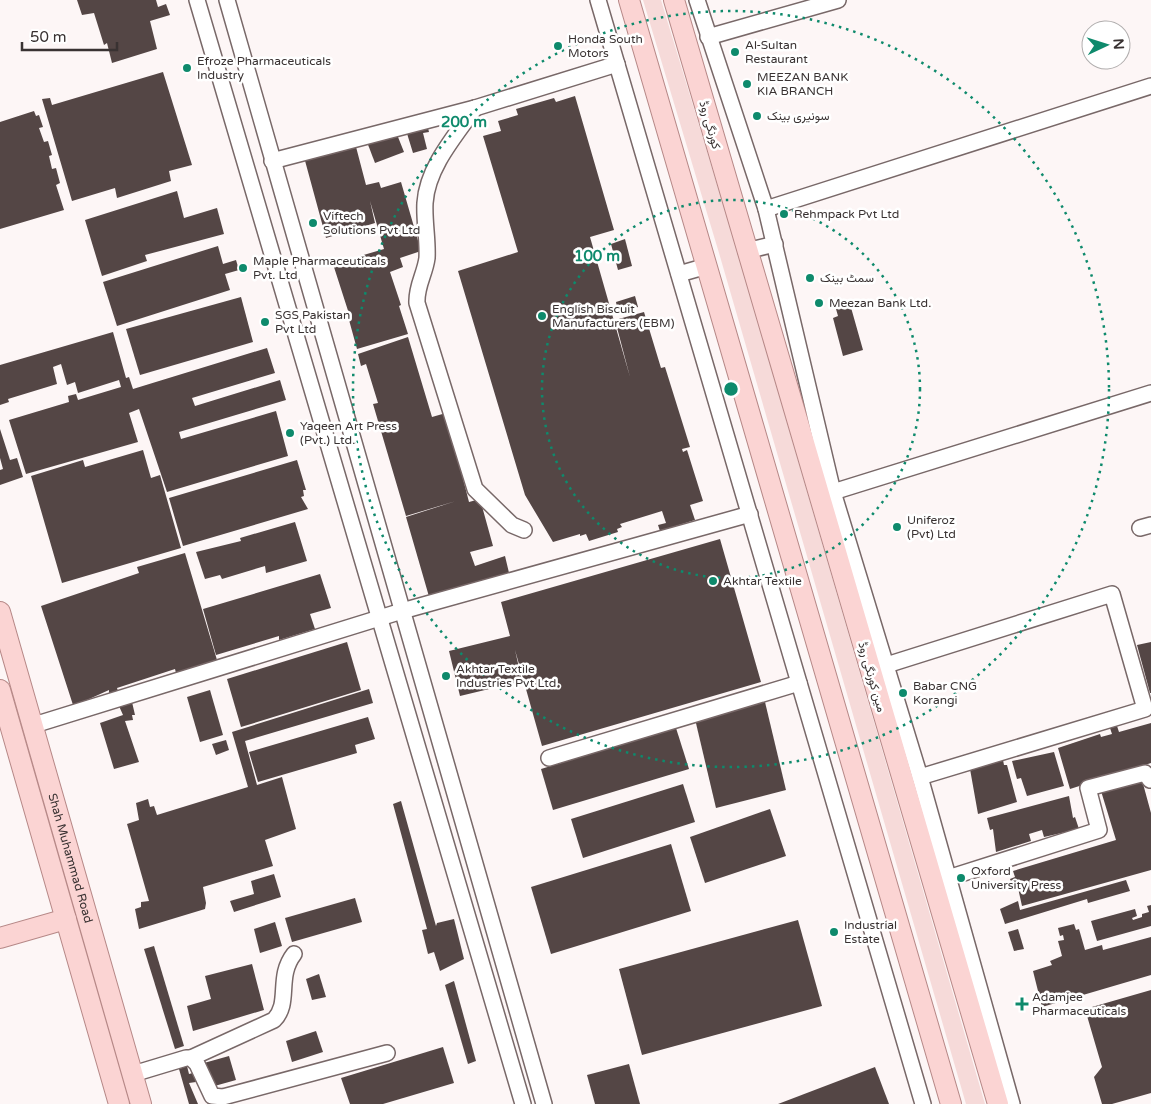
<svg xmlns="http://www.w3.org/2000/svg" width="1151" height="1104" viewBox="0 0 1151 1104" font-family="'Varela Round',Vazirmatn,sans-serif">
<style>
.green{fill:#f6dad9}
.building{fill:#544645}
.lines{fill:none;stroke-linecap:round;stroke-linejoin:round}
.minor-casing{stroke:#786868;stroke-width:18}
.major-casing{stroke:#b68887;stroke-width:22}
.minor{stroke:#fff;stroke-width:15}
.major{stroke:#fbd4d3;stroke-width:20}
.ring{fill:none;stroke:#0e8a6c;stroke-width:2.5;stroke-dasharray:2.5 5}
.poi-dot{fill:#0e8a6c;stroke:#fff;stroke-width:2}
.labels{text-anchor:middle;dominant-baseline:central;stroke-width:5;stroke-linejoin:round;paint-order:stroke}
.poi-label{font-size:12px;fill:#393232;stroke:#fff;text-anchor:start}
.street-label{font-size:12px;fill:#393232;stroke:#fff}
.centre{fill:#0e8a6c;stroke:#fff;stroke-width:2.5}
.ring-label{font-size:15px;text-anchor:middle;font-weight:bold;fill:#0e8a6c;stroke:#fff;stroke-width:5;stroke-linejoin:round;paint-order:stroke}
</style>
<rect width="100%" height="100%" fill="#fdf6f6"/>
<polygon class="green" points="643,0 661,0 736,247 985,1104 966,1104 719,253"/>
<g class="building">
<polygon points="77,0 156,0 158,7 166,4 170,15 150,21 157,49 112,63 107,43 104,45 94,13 82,15"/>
<polygon points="163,72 192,165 169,171 171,181 117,198 115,188 72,201 42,99 50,98 52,105"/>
<polygon points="575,96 614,230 590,237 630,377 615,320 644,312 661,368 665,367 690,447 682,449 683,452 687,450 703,501 690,505 695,520 660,531 658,525 666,523 662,511 620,524 622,527 617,529 618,532 589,541 586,534 580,536 580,534 553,542 525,495 458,271 518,252 483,136 501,131 498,121 518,115 516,109 554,98 556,102"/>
<polygon points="34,111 36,116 39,115 43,127 39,128 44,142 48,141 52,155 49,156 52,169 56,168 60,183 56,185 64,210 0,229 0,122"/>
<polygon points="426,120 429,132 423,133 427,149 413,153 405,127"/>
<polygon points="396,132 404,152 375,163 367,142"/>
<polygon points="355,143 366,185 379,182 381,188 401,182 421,251 400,258 403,267 390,272 401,305 399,306 408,334 357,349 349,320 351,320 333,264 384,249 370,201 375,223 326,238 304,157"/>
<polygon points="177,191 184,218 217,208 224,234 145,255 147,261 102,276 85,220"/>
<polygon points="625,239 632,266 618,270 611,244"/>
<polygon points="218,246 223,264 236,260 239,270 225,274 230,290 117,326 103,282"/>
<polygon points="635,296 638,307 618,313 616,302"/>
<polygon points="241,297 253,342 140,375 126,329"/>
<polygon points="850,304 863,350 843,356 833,318 838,316 836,309"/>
<polygon points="113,332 126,378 129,377 133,389 267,348 275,373 192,398 195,406 280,380 286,400 179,432 181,439 276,411 288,456 167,492 139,409 129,413 138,442 26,474 9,420 69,402 68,396 76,394 78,400 121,387 119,380 78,393 75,382 67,385 61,364 53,367 57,384 8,399 9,402 0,405 0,365"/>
<polygon points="408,337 432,417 446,413 469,502 480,499 493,546 470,552 475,566 505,556 510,577 430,600 406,517 456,501 406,516 373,404 378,403 366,364 361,366 358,354"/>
<polygon points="0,429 10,460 17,458 23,477 0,485 0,470 3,469 0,458"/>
<polygon points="143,450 151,478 160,475 181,548 62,583 31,476 83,460 85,467"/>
<polygon points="297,460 306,490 303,490 304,496 301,497 308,509 183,546 169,498"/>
<polygon points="295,522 307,561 266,573 265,566 222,579 220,575 205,579 196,552 241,541 240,538"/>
<polygon points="720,539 761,682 542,746 515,650 522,681 460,696 449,651 510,636 501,602"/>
<polygon points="185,553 217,660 176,673 175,669 117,688 118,691 109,694 109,690 87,700 87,703 76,707 73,705 41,606 139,573 137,567"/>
<polygon points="320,574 331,608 310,614 315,629 279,640 279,636 216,655 203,609"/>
<polygon points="347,642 361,690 241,727 227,679"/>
<polygon points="1151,642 1151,693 1150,693 1137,645"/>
<polygon points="369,689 373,703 245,741 257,785 282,777 296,829 265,840 273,866 203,887 206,903 205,909 139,929 135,909 141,907 141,902 149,901 127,824 139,820 136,803 148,799 150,807 154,806 157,815 248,787 232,732"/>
<polygon points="210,690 223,735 200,742 187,697"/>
<polygon points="132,702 135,715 132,715 133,720 125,721 139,762 114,769 100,723 123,715 119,706"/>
<polygon points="765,702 786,790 716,808 695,719"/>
<polygon points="368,717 375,739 355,745 357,753 258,782 249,752"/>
<polygon points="1151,723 1151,763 1070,789 1058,748 1100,734 1101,737 1112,734 1110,728 1117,726 1119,732"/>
<polygon points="676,728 689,769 553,810 541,769"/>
<polygon points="226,740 229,750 216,755 212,744"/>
<polygon points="1054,752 1064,786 1027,796 1021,778 1017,779 1012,761"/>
<polygon points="1003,760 1004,765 1007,765 1017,802 978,814 970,769"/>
<polygon points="1142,780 1151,813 1151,870 1022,906 1018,888 1013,889 1010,879 1015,877 1013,871 1116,840 1101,791"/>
<polygon points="683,784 695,822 583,858 571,819"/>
<polygon points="1069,796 1073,818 1075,817 1079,829 1044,837 1042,830 1029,834 1031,841 996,852 993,829 990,830 987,818"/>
<polygon points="401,801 436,926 437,923 454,919 464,959 440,971 434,952 428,954 422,930 427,929 393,804"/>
<polygon points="770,809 786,856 705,883 690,837"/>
<polygon points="671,844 691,911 551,954 531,887"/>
<polygon points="274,874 281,897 234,912 230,901 254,894 251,881"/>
<polygon points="1126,880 1130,891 1088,903 1087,899 1005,924 1000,909 1018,901 1020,910"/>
<polygon points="355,898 362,922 292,942 285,918"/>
<polygon points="1151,905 1151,926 1097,941 1091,921 1135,909 1137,916 1132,918 1133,920 1142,917 1142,914 1149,912 1147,906"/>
<polygon points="798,920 822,1006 642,1055 619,969"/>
<polygon points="275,922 282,946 260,953 254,929"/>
<polygon points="1074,924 1076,930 1079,929 1085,950 1102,945 1103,950 1151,937 1151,975 1042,1007 1033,971 1052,965 1050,961 1062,956 1058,941 1064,940 1063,935 1060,936 1058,928"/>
<polygon points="1018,929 1024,949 1014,951 1008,932"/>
<polygon points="154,946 184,1046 175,1049 144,949"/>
<polygon points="252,964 264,1010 193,1031 187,1006 211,999 205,976"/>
<polygon points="319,974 326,997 312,1000 306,979"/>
<polygon points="454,981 476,1061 468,1064 445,985"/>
<polygon points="1151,990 1151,1093 1112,1104 1102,1104 1094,1077 1102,1067 1085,1009"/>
<polygon points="316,1031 323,1052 292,1062 286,1041"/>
<polygon points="443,1047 454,1083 383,1104 350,1104 341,1078"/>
<polygon points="229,1056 236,1080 211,1087 204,1063"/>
<polygon points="629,1064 640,1104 595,1104 587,1075"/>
<polygon points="187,1066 189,1074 193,1073 196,1082 189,1083 198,1104 189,1104 179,1069"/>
<polygon points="875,1067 889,1104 778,1104"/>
</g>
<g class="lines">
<g class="minor-casing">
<g id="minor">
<polyline points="197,0 523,1104"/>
<polyline points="227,0 544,1104"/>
<polyline points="598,0 923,1104"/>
<polyline points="697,0 766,209 833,492 920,777 1012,1104"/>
<polyline points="708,37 838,0"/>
<path d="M475 108C455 136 427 168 425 203 424 221 428 240 427 258 425 274 416 286 417 303L475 489 512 525 524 530"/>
<polyline points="272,161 475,108 617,64"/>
<polyline points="766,209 1151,86"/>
<polyline points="746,251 775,244"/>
<polyline points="679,274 707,266"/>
<polyline points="833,492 1151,393"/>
<polyline points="1140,528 1151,525"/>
<polyline points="877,668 1112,594 1145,709 920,777"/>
<polyline points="34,725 402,611 750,514"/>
<polyline points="549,758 799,683"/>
<polyline points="948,878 1099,830 1088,788 1145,773 1150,780"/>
<path d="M191 1058 274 1020C291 1003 276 977 294 954"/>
<polyline points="133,1074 186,1058 191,1058 197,1064 212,1096 223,1097 387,1053"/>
</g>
</g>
<g class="major-casing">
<g id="major">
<polyline points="629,0 951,1104"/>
<polyline points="674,0 998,1104"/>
<path id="s1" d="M0 612 141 1104"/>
<polyline points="0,690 119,1104"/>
<polyline points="0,938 66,919"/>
</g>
</g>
<use href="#minor" class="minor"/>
<use href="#major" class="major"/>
</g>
<g class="ring">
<circle cx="731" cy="389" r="189"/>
<circle cx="731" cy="389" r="378"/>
</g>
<g class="poi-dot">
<circle cx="558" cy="46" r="5"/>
<circle cx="735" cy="52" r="5"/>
<circle cx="187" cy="68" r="5"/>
<circle cx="747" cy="84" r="5"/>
<circle cx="757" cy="116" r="5"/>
<circle cx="784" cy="214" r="5"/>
<circle cx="313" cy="223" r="5"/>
<circle cx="243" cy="268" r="5"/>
<circle cx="810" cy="278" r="5"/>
<circle cx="819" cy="303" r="5"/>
<circle cx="542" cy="316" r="5"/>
<circle cx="265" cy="322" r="5"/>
<circle cx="290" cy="433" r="5"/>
<circle cx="897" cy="527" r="5"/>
<circle cx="713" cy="581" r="5"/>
<circle cx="446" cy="676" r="5"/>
<circle cx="903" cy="693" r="5"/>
<circle cx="961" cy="878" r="5"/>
<circle cx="834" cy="932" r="5"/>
<path d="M1019.5 996.5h5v5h5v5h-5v5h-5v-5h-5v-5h5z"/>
</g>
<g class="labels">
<g class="poi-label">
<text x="568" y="39">Honda South<tspan x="568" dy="14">Motors</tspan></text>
<text x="745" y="45">Al-Sultan<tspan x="745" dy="14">Restaurant</tspan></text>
<text x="197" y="61">Efroze Pharmaceuticals<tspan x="197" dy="14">Industry</tspan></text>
<text x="757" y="77">MEEZAN BANK<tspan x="757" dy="14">KIA BRANCH</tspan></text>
<text x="767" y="116">سونیری بینک</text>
<text x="794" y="214">Rehmpack Pvt Ltd</text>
<text x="323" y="216">Viftech<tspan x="323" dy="14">Solutions Pvt Ltd</tspan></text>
<text x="253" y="261">Maple Pharmaceuticals<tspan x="253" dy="14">Pvt. Ltd</tspan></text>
<text x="820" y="278">سمٹ بینک</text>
<text x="829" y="303">Meezan Bank Ltd.</text>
<text x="552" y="309">English Biscuit<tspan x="552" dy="14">Manufacturers (EBM)</tspan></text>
<text x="275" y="315">SGS Pakistan<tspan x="275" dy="14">Pvt Ltd</tspan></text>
<text x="300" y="426">Yaqeen Art Press<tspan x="300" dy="14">(Pvt.) Ltd.</tspan></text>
<text x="907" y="520">Uniferoz<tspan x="907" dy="14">(Pvt) Ltd</tspan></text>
<text x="723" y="581">Akhtar Textile</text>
<text x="456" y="669">Akhtar Textile<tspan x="456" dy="14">Industries Pvt Ltd.</tspan></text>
<text x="913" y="686">Babar CNG<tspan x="913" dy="14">Korangi</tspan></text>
<text x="971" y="871">Oxford<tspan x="971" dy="14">University Press</tspan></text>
<text x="844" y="925">Industrial<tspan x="844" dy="14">Estate</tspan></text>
<text x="1032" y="997">Adamjee<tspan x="1032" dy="14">Pharmaceuticals</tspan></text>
</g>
<g class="street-label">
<text transform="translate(710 125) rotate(74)">کورنگی روڈ</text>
<text transform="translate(872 677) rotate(74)">مین کورنگی روڈ</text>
<text stroke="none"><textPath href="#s1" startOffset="256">Shah Muhammad Road</textPath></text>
</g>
</g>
<circle cx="731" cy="389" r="8" class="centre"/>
<g class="ring-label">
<text x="464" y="127">200 m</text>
<text x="597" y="261">100 m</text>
</g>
<g transform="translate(1106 45) rotate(86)"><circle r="24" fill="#ffffff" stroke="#b0adad"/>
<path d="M0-4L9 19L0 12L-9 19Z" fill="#0e8a6c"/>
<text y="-8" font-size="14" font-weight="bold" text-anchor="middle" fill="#393232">N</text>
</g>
<path d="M22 42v8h95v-8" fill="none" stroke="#393232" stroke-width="2.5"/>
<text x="30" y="42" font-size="15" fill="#393232" stroke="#ffffff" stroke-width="4" paint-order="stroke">50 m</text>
</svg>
